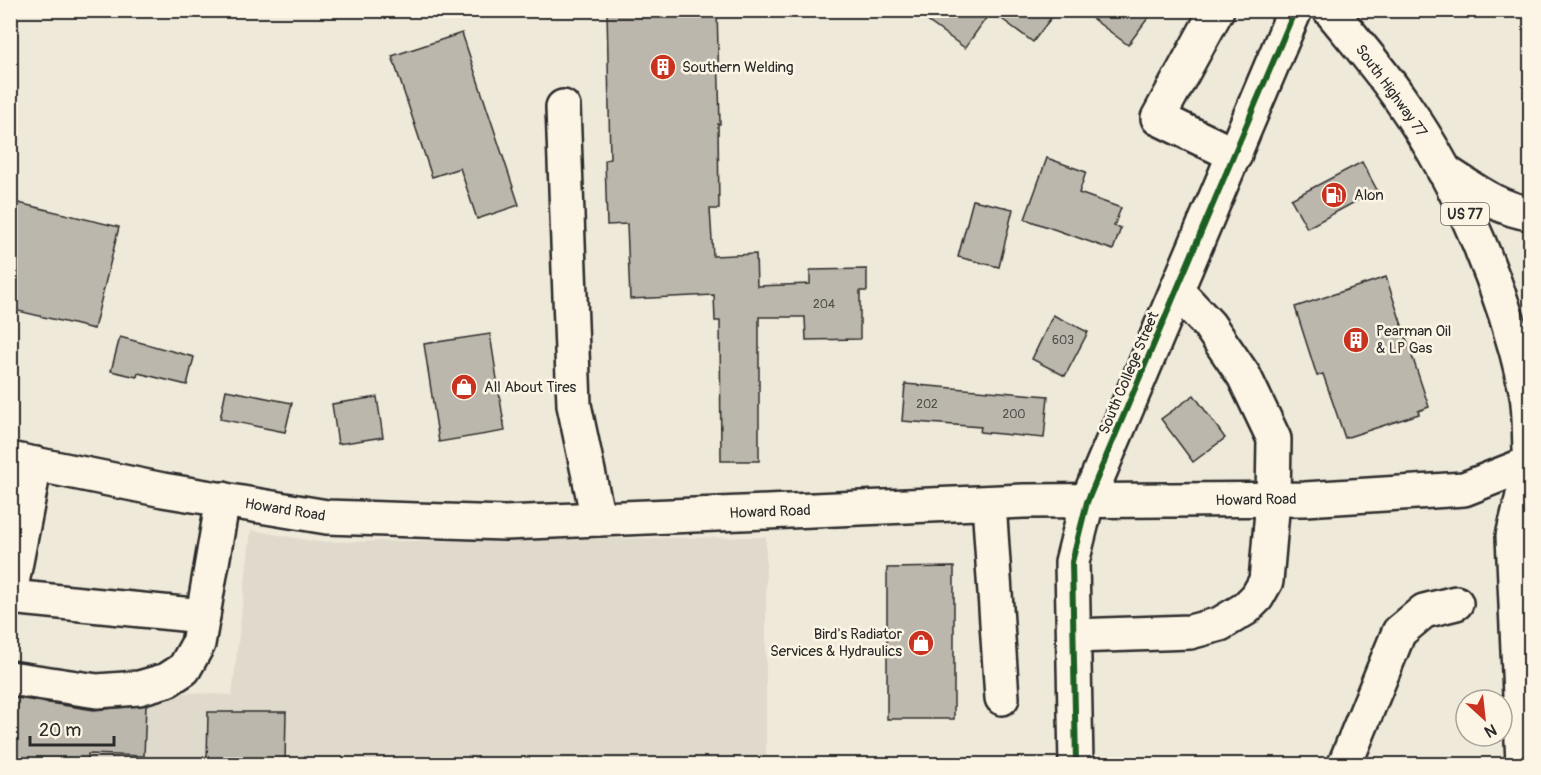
<svg xmlns="http://www.w3.org/2000/svg" width="1541" height="775" viewBox="0 0 1541 775" font-family="Pangolin,sans-serif">
<style>
.built{fill:#e0dacc}
.building{fill:#bcb7ac;stroke:#2b2b2b;stroke-width:1.5}
.lines{fill:none;stroke-linecap:round;stroke-linejoin:round}
.minor-casing{stroke:#2b2b2b;stroke-width:38}
.major-casing{stroke:#2b2b2b;stroke-width:38}
.minor{stroke:#fcf5e5;stroke-width:33}
.major{stroke:#fcf5e5;stroke-width:33}
.cycleway-casing{stroke:#fcf5e5;stroke-width:10}
.cycleway{stroke:#1b5e20;stroke-width:6}
.labels{text-anchor:middle;dominant-baseline:central;stroke-width:5;stroke-linejoin:round;paint-order:stroke}
.number-label{font-size:12px;fill:#4f4e4b}
.shield{fill:#fcf5e5;stroke:#6a6863;stroke-width:1.5}
.shield-label{font-size:14px;font-weight:bold;fill:#2b2b2b}
.poi-label{font-size:15px;fill:#2b2b2b;stroke:#fcf5e5;text-anchor:start}
.street-label{font-size:15px;fill:#2b2b2b;stroke:#fcf5e5}
</style>
<rect width="100%" height="100%" fill="#efe9da"/>
<filter id="ink" filterUnits="userSpaceOnUse"><feTurbulence type="fractalNoise" baseFrequency=".0167" numOctaves="2"/><feDisplacementMap in="SourceGraphic" scale="12" xChannelSelector="R" yChannelSelector="G"/><feConvolveMatrix kernelMatrix="1 2 1 2 8 2 1 2 1" color-interpolation-filters="sRGB"/></filter>
<g filter="url(#ink)">
<polygon class="built" points="251,530 318,542 766,537 766,764 11,764 10,683 232,695"/>
<g class="building">
<polygon points="607,10 717,10 720,124 718,124 719,209 710,209 713,256 756,254 757,286 810,284 810,270 867,269 867,291 860,291 860,339 806,340 805,317 759,317 759,461 721,461 720,321 715,321 714,295 630,299 627,224 607,225 605,160 610,159"/>
<polygon points="912,10 1057,10 1033,42 991,11 965,48"/>
<polygon points="1081,10 1154,10 1128,45"/>
<polygon points="462,33 519,205 477,219 460,168 432,177 392,56"/>
<polygon points="1047,158 1086,172 1079,193 1121,208 1114,226 1121,228 1113,250 1025,219"/>
<polygon points="1362,162 1377,190 1307,228 1291,199"/>
<polygon points="973,200 1013,209 999,267 958,257"/>
<polygon points="10,201 119,227 94,329 10,309"/>
<polygon points="1386,277 1429,407 1418,411 1419,414 1345,438 1323,374 1317,376 1295,307"/>
<polygon points="1053,315 1088,332 1065,376 1032,359"/>
<polygon points="490,334 505,431 439,442 424,344"/>
<polygon points="120,337 194,357 187,385 138,373 137,377 111,371"/>
<polygon points="905,384 1048,396 1044,438 980,432 981,427 902,421"/>
<polygon points="226,390 292,403 285,432 220,419"/>
<polygon points="1194,395 1225,438 1193,462 1161,419"/>
<polygon points="377,397 383,437 338,444 332,404"/>
<polygon points="954,567 954,719 887,719 887,568"/>
<polygon points="10,697 94,710 146,705 144,756 88,754 88,765 10,765"/>
<polygon points="208,712 286,712 285,763 207,763"/>
</g>
<g class="lines">
<g class="minor-casing">
<g id="minor">
<polyline points="1217,10 1158,118 1235,155"/>
<polyline points="563,107 574,405 598,519"/>
<polyline points="989,503 1002,698"/>
<polyline points="10,593 35,464"/>
<polyline points="10,597 203,616"/>
<polyline points="1074,636 1190,632 1220,624 1245,609 1257,597 1266,581 1273,500 1274,439 1244,376 1209,325 1177,291"/>
<polyline points="10,678 97,691 139,688 167,680 184,669 198,644 223,499"/>
<polyline points="1076,764 1072,562 1087,502 1295,10"/>
<polyline points="1345,764 1399,632 1424,611 1456,603"/>
</g>
</g>
<g class="major-casing">
<g id="major">
<path d="M1330 10C1355 41 1381 70 1403 103 1461 186 1504 291 1526 390 1530 408 1529 429 1530 449"/>
<path d="M1444 171C1470 187 1499 210 1530 213"/>
<polyline points="10,459 163,490 327,517 505,523 1024,501 1305,499 1464,489 1530,463"/>
<polyline points="1523,764 1513,536 1530,467"/>
</g>
</g>
<use href="#minor" class="minor"/>
<use href="#major" class="major"/>
<g class="cycleway-casing">
<polyline id="cycleway" points="1076,764 1072,562 1087,502 1295,10"/>
</g>
<use href="#cycleway" class="cycleway"/>
</g>
</g>
<defs>
<g id="building-disc" transform="scale(1.35)"><circle r="9.5" fill="#c8321e" stroke="#fcf5e5"/><path d="M-4-6H4V6H1V3H-1V6H-4ZM-2.5-4.3h1.7v1.8h-1.7ZM.8-4.3h1.7v1.8H.8ZM-2.5-1h1.7V.8h-1.7ZM.8-1h1.7V.8H.8Z" fill="#fff"/></g>
<g id="fuel-disc" transform="scale(1.35)"><circle r="9.5" fill="#c8321e" stroke="#fcf5e5"/><path d="M-5.5-6h7V0h2V4h1.3V-2.5L3-4.5l.8-.8L6-3V5H2.5V1h-1V6h-7ZM-4.2-4.7v3.2H.2V-4.7Z" fill="#fff"/></g>
<g id="shop-disc" transform="scale(1.35)"><circle r="9.5" fill="#c8321e" stroke="#fcf5e5"/><path d="M-5-2.5h2.3a2.7 3.5 0 0 1 5.4 0H5L5.5 6h-11ZM-1.5-2.5h3a1.5 2.3 0 0 0-3 0Z" fill="#fff"/></g>
</defs>
<g fill-rule="evenodd">
<use href="#building-disc" x="663" y="67"/>
<use href="#fuel-disc" x="1334" y="195"/>
<use href="#building-disc" x="1356" y="340"/>
<use href="#shop-disc" x="464" y="387"/>
<use href="#shop-disc" x="921" y="643"/>
</g>
<g class="labels">
<g class="number-label">
<text x="824" y="304">204</text>
<text x="1063" y="340">603</text>
<text x="927" y="404">202</text>
<text x="1014" y="414">200</text>
</g>
<rect class="shield" x="1441" y="203" width="48" height="22" rx="4.5"/>
<g class="shield-label">
<text x="1465" y="214">US 77</text>
</g>
<g class="poi-label">
<text x="682" y="67">Southern Welding</text>
<text x="1354" y="195">Alon</text>
<text x="1376" y="331">Pearman Oil<tspan x="1376" dy="17">&amp; LP Gas</tspan></text>
<text x="484" y="387">All About Tires</text>
<text x="902" y="634" text-anchor="end">Bird's Radiator<tspan x="902" dy="17">Services &amp; Hydraulics</tspan></text>
</g>
<g class="street-label">
<text transform="translate(1391 91) rotate(54)">South Highway 77</text>
<text transform="translate(1129 373) rotate(-67)">South College Street</text>
<text transform="translate(1256 500) rotate(-1)">Howard Road</text>
<text transform="translate(285 510) rotate(9)">Howard Road</text>
<text transform="translate(770 512) rotate(-2)">Howard Road</text>
</g>
</g>
<rect width="1541" height="775" fill="none" stroke="#fcf5e5" stroke-width="36"/>
<rect x="18" y="18" width="1505" height="739" fill="none" stroke="#2b2b2b" stroke-width="2" filter="url(#ink)"/>
<g transform="translate(1484 718) rotate(153)"><circle r="28" fill="#fcf5e5" stroke="#a8a49b" stroke-width="1.5"/>
<path d="M0-4.5L10 22L0 15L-10 22Z" fill="#c8321e"/>
<text y="-9" font-size="16" font-weight="bold" text-anchor="middle" fill="#2b2b2b">N</text>
</g>
<path d="M30 736v9h84v-9" fill="none" stroke="#2b2b2b" stroke-width="3"/>
<text x="39" y="736" font-size="18" fill="#2b2b2b" stroke="#fcf5e5" stroke-width="4.5" paint-order="stroke">20 m</text>
</svg>
